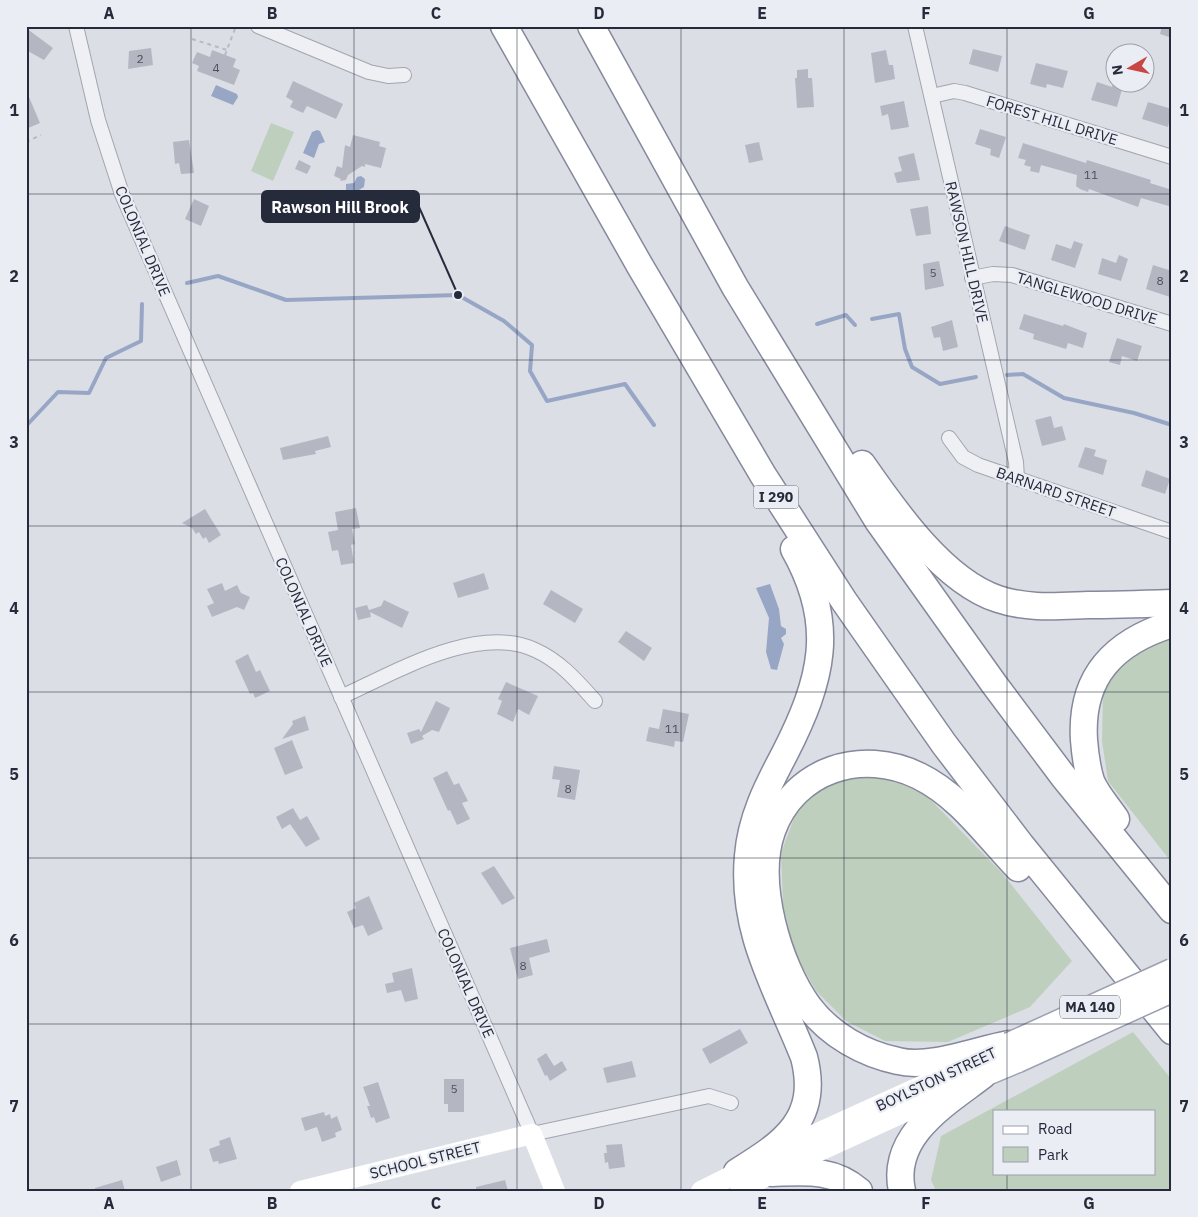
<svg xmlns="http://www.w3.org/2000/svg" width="1198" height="1217" viewBox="0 0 1198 1217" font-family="'IBM Plex Sans',sans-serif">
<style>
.green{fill:#bfcfbd;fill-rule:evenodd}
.water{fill:#98a6c5}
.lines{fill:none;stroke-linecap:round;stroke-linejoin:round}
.stream{stroke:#98a6c5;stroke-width:4}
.building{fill:#b4b7c2}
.street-casing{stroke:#a2a5af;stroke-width:16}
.primary-casing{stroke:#9ca1b1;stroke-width:25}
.highway-casing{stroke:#84899c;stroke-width:29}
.path{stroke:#b7b9c0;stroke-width:2;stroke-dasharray:4 4;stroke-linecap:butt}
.street{stroke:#eff0f4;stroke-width:14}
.secondary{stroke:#fff;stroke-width:20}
.primary{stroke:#fff;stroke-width:22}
.highway{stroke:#fff;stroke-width:26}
.primary-bridge-casing{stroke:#9ca1b1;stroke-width:25;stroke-linecap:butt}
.primary-bridge{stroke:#fff;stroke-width:22}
.grid{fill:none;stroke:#262b3b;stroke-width:1;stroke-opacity:0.55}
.labels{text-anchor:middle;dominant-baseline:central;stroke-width:4.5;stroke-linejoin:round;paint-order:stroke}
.number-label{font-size:12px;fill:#4a4e5d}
.shield{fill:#ebedf4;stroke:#616572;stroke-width:1}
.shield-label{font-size:14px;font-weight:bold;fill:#262b3b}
.street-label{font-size:15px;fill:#262b3b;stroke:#ebedf4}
.leader{fill:none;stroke:#262b3b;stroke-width:2}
.callout-dot{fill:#262b3b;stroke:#ebedf4;stroke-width:2}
.callout{fill:#262b3b;stroke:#262b3b;stroke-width:2}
.callout-label{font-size:16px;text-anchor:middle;font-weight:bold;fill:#fff}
.neatline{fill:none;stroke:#262b3b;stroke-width:2}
.grid-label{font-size:16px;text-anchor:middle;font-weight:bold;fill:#262b3b}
</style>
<rect width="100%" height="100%" fill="#dcdee6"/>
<g class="green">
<polygon points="271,123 294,132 273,181 251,171"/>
<polygon points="1172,632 1172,863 1108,781 1102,741 1103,691 1123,656"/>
<polygon points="878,774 926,795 1002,873 1072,961 1030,1007 948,1042 885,1041 846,1021 816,991 794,952 783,904 781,853 797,810 831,780"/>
<path d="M1133 1032 1172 1080V1191H936L931 1180 941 1136ZM994 1111H1154V1173H994Z"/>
</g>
<g class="water">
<polygon points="216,85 237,94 238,97 233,105 211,96"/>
<polygon points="317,130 320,131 325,142 319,144 314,158 303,153 312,132"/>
<polygon points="361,176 365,179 364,187 354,193 346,190 346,184 354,183 357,177"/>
<polygon points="770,584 779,609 781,626 786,629 786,634 781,638 784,644 777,670 771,669 766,652 769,618 756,588"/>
</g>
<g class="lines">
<g class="stream">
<polyline points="187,283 218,276 286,300 458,295 504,321 532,345 530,371 547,401 625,384 654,425"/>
<polyline points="872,319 899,314 905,349 912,367 940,384 976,377"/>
<polyline points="817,324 846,315 855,325"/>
<polyline points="1007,375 1023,374 1064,398 1134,413 1172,425"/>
<polyline points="26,426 58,392 89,393 106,358 141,341 142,304"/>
</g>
</g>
<g class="building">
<polygon points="1162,26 1172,26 1172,38 1160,34"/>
<polygon points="26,28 53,48 44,60 26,50"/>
<polygon points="151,48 153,65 128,69 129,51"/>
<polygon points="973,49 1002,56 998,72 969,64"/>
<polygon points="212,50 236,59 233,67 240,70 234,85 197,71 199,66 192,63 197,52 210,57"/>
<polygon points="886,50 889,65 893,65 895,79 875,83 871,53"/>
<polygon points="1036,63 1068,71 1063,88 1047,84 1046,88 1030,84"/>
<polygon points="808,69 808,78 812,78 814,107 797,108 795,78 797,78 797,70"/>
<polygon points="293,81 343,104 336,119 307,106 303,113 290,107 293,101 286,97"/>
<polygon points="1097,82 1112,87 1113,82 1124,82 1117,107 1091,100"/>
<polygon points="26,90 40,123 26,129"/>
<polygon points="904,101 909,127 891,130 888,114 882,116 880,106"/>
<polygon points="1148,102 1172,109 1168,127 1142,119"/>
<polygon points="980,129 1006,137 999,158 990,155 991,149 975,144"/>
<polygon points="353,135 380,142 379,146 386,148 381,168 365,164 365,167 362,166 348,175 346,180 340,181 341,179 334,176 337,166 342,168 345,145 350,147"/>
<polygon points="189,140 194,173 181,174 179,163 175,164 173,142"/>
<polygon points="759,142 763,160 749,163 745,145"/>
<polygon points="1023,143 1086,163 1087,160 1151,180 1150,183 1172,190 1172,207 1141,198 1138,207 1089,189 1088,192 1080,189 1076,186 1077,175 1041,165 1039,173 1030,171 1031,167 1024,165 1026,160 1018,158"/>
<polygon points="914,153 920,180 897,183 894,173 902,171 898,157"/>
<polygon points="299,160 311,166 307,174 295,169"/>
<polygon points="194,199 209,206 201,226 185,219"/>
<polygon points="928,206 931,234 916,236 910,209"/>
<polygon points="1005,226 1030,235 1025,250 999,241"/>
<polygon points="1074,241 1083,244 1075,268 1051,260 1056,244 1071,249"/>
<polygon points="1119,255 1128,259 1121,281 1098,274 1102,258 1116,263"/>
<polygon points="939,261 944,286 925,290 923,264"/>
<polygon points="1153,265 1172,271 1170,297 1146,289"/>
<polygon points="1024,314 1063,326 1064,324 1087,333 1083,348 1068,343 1066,349 1033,339 1034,334 1019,329"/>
<polygon points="952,320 958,347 943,351 940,337 934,338 931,327"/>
<polygon points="1117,338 1142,346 1137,361 1122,356 1120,365 1109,362"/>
<polygon points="1051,416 1054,428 1062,426 1066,440 1042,446 1035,420"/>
<polygon points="328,436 331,447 315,451 316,454 283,460 280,448"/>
<polygon points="1085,447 1096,450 1094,456 1107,460 1103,475 1078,467"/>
<polygon points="1146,470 1170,479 1165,494 1141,486"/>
<polygon points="356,508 360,528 352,529 355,544 351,545 354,563 341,565 338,550 332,551 328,532 338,530 335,512"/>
<polygon points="205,509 221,535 209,543 206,537 203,539 199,532 196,534 192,528 182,523"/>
<polygon points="484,573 489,589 458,598 453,583"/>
<polygon points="222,583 225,591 237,585 241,593 250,597 244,610 237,607 212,617 207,606 214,603 207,589"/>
<polygon points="551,590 583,609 575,623 543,604"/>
<polygon points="384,600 409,612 402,628 370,612 371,617 358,620 355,608 367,605 369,610 381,606"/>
<polygon points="626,631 652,648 644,661 618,642"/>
<polygon points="248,654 256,672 260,670 270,691 255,698 253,693 250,694 235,661"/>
<polygon points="506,682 538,696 529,715 518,709 513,722 497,714 502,701 498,699"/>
<polygon points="436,701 450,708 439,732 432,730 422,736 424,739 411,744 407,733 419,729 421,732"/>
<polygon points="663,709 689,714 683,742 675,741 674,747 646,741 649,727 659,729"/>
<polygon points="305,716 309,730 282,739 293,724 292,721"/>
<polygon points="292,740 303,768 285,775 274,748"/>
<polygon points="554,766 580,770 575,800 557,797 560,780 552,779"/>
<polygon points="447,771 454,785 459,783 468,801 462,803 470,819 457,825 450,810 448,811 433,778"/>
<polygon points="293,808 300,820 307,816 320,839 306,847 290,824 282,829 276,817"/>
<polygon points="494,866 515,898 502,905 481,873"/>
<polygon points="369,896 383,929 368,936 363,925 354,928 347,912 356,908 354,903"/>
<polygon points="547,939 550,952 529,958 533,975 518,979 510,948"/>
<polygon points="412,968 418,999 405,1002 401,990 387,993 385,984 394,982 392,973"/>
<polygon points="740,1029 748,1043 710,1064 702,1049"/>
<polygon points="546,1053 554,1066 562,1061 567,1070 550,1081 547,1075 545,1076 537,1059"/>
<polygon points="632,1061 636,1077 607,1083 603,1068"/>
<polygon points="444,1079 464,1079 464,1112 448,1112 448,1104 444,1104"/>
<polygon points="378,1082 390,1118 376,1123 374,1117 371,1118 367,1106 370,1106 363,1087"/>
<polygon points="324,1112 325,1116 330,1114 331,1119 337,1116 342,1130 335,1133 336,1137 322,1142 317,1127 305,1131 301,1118"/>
<polygon points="230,1137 237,1159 219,1164 218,1161 213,1162 209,1149 220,1145 219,1141"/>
<polygon points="622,1144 625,1167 609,1169 608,1162 605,1163 604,1153 607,1153 606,1145"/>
<polygon points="177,1160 181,1175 161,1182 156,1167"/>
<polygon points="122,1180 125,1191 95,1191 95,1188"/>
<polygon points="505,1180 508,1191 476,1191 476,1187"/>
</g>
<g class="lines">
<g class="street-casing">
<g id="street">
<polyline points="76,26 98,120 122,194 532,1134 709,1096 731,1103"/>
<polyline points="258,26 369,72 388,76 404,75"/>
<polyline points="915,26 1016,462 1017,478"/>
<polyline points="932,96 954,91 965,93 1172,157"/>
<polyline points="972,278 993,274 1012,275 1172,324"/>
<polyline points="949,438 963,457 978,465 1172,532"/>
<path d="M341 697C394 673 477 623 535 650 560 661 577 681 595 701"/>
</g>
</g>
<g class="primary-casing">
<polyline id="primary" points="982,1076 1018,1061"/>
</g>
<g class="highway-casing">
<g id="highway">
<polyline points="504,26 640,266 763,475 844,601 944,744 1021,845 1172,1031"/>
<polyline points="591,26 735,287 878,521 994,684 1063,776 1172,910"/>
<path d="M862 464C894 510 943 581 998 599 1027 609 1058 606 1088 605 1116 605 1144 604 1172 603"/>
<path d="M1116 819C1108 807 1096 794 1091 781 1087 768 1085 753 1084 740 1080 676 1114 642 1172 624"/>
<path d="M1009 1044C976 1050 930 1069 898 1061 864 1054 830 1035 809 1007 778 965 754 882 772 831 794 769 862 748 919 776 960 796 987 836 1018 868"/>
<path d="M737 1172C784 1143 820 1119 804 1057 777 989 741 932 748 856 751 818 767 787 785 753 822 680 837 625 794 549"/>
<path d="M772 1173C804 1172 832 1168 859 1191"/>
<path d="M902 1191C890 1136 945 1104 982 1076"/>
</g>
</g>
<g class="path">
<polyline points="192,39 227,50"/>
<polyline points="225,55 236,26"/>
<polyline points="26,142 41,135"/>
</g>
<use href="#street" class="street"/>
<g class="secondary">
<polyline points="300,1191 532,1134 555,1191"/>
<polyline points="701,1191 815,1134 978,1060"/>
<polyline points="740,1191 772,1173 953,1090"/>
</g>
<use href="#primary" class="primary"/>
<use href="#highway" class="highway"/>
<g class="primary-bridge-casing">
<g id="primary-bridge">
<polyline points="1009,1044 1172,970"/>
<polyline points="1018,1061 1172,991"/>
</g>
</g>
<use href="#primary-bridge" class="primary-bridge"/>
</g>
<path class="grid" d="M191 26V1191M354 26V1191M517 26V1191M681 26V1191M844 26V1191M1007 26V1111M26 194H1172M26 360H1172M26 526H1172M26 692H1172M26 858H1172M26 1024H1172M1007 1173V1191"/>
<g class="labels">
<g class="number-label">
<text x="140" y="58">2</text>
<text x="216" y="67">4</text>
<text x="1091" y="174">11</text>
<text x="933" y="272">5</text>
<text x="1160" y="280">8</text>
<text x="672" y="728">11</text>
<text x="568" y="788">8</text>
<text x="523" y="965">8</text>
<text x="454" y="1088">5</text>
</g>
<g class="shield">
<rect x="753.5" y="485.5" width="45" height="23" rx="4"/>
<rect x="1060" y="995.5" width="60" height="23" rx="4"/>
</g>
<g class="shield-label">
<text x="776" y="497">I 290</text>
<text x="1090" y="1007">MA 140</text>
</g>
<g class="street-label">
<text transform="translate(1052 120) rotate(17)">FOREST HILL DRIVE</text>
<text transform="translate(143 241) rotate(67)">COLONIAL DRIVE</text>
<text transform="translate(967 252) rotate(77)">RAWSON HILL DRIVE</text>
<text transform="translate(1087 298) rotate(17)">TANGLEWOOD DRIVE</text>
<text transform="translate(1056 492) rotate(19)">BARNARD STREET</text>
<text transform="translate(304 612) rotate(66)">COLONIAL DRIVE</text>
<text transform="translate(466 983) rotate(66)">COLONIAL DRIVE</text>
<text transform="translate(936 1079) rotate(-25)">BOYLSTON STREET</text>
<text transform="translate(425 1160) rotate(-14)">SCHOOL STREET</text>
</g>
</g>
<path class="leader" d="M458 295L419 207"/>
<circle class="callout-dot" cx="458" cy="295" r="5"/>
<rect class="callout" x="262" y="191" width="157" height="31" rx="5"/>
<g class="callout-label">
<text x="340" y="213">Rawson Hill Brook</text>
</g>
<rect width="1198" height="1217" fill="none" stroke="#ebedf4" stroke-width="55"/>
<rect x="993" y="1110" width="162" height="65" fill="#ebedf4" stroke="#9c9faa"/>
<rect x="1003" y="1126" width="25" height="8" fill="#ffffff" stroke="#9c9faa"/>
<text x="1038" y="1134" font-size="15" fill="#262b3b">Road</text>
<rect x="1003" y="1147" width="25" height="15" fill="#bfcfbd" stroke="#9c9faa"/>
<text x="1038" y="1160" font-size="15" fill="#262b3b">Park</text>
<g transform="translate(1130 68) rotate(261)"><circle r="24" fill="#ebedf4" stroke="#9c9faa"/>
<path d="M0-4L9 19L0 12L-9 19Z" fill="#c84643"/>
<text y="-8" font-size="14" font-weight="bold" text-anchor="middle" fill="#262b3b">N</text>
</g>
<rect x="28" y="28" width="1142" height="1162" class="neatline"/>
<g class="grid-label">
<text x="109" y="19">A</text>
<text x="272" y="19">B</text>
<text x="436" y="19">C</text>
<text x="599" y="19">D</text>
<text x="762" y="19">E</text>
<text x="926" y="19">F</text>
<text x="1089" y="19">G</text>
<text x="14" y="116">1</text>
<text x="1184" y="116">1</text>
<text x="14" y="282">2</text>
<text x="1184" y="282">2</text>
<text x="14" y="448">3</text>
<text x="1184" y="448">3</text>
<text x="14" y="614">4</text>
<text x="1184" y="614">4</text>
<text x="14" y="780">5</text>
<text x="1184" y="780">5</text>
<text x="14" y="946">6</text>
<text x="1184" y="946">6</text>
<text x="14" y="1112">7</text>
<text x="1184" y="1112">7</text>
<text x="109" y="1209">A</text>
<text x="272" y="1209">B</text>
<text x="436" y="1209">C</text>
<text x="599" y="1209">D</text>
<text x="762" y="1209">E</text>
<text x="926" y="1209">F</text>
<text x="1089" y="1209">G</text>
</g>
</svg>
